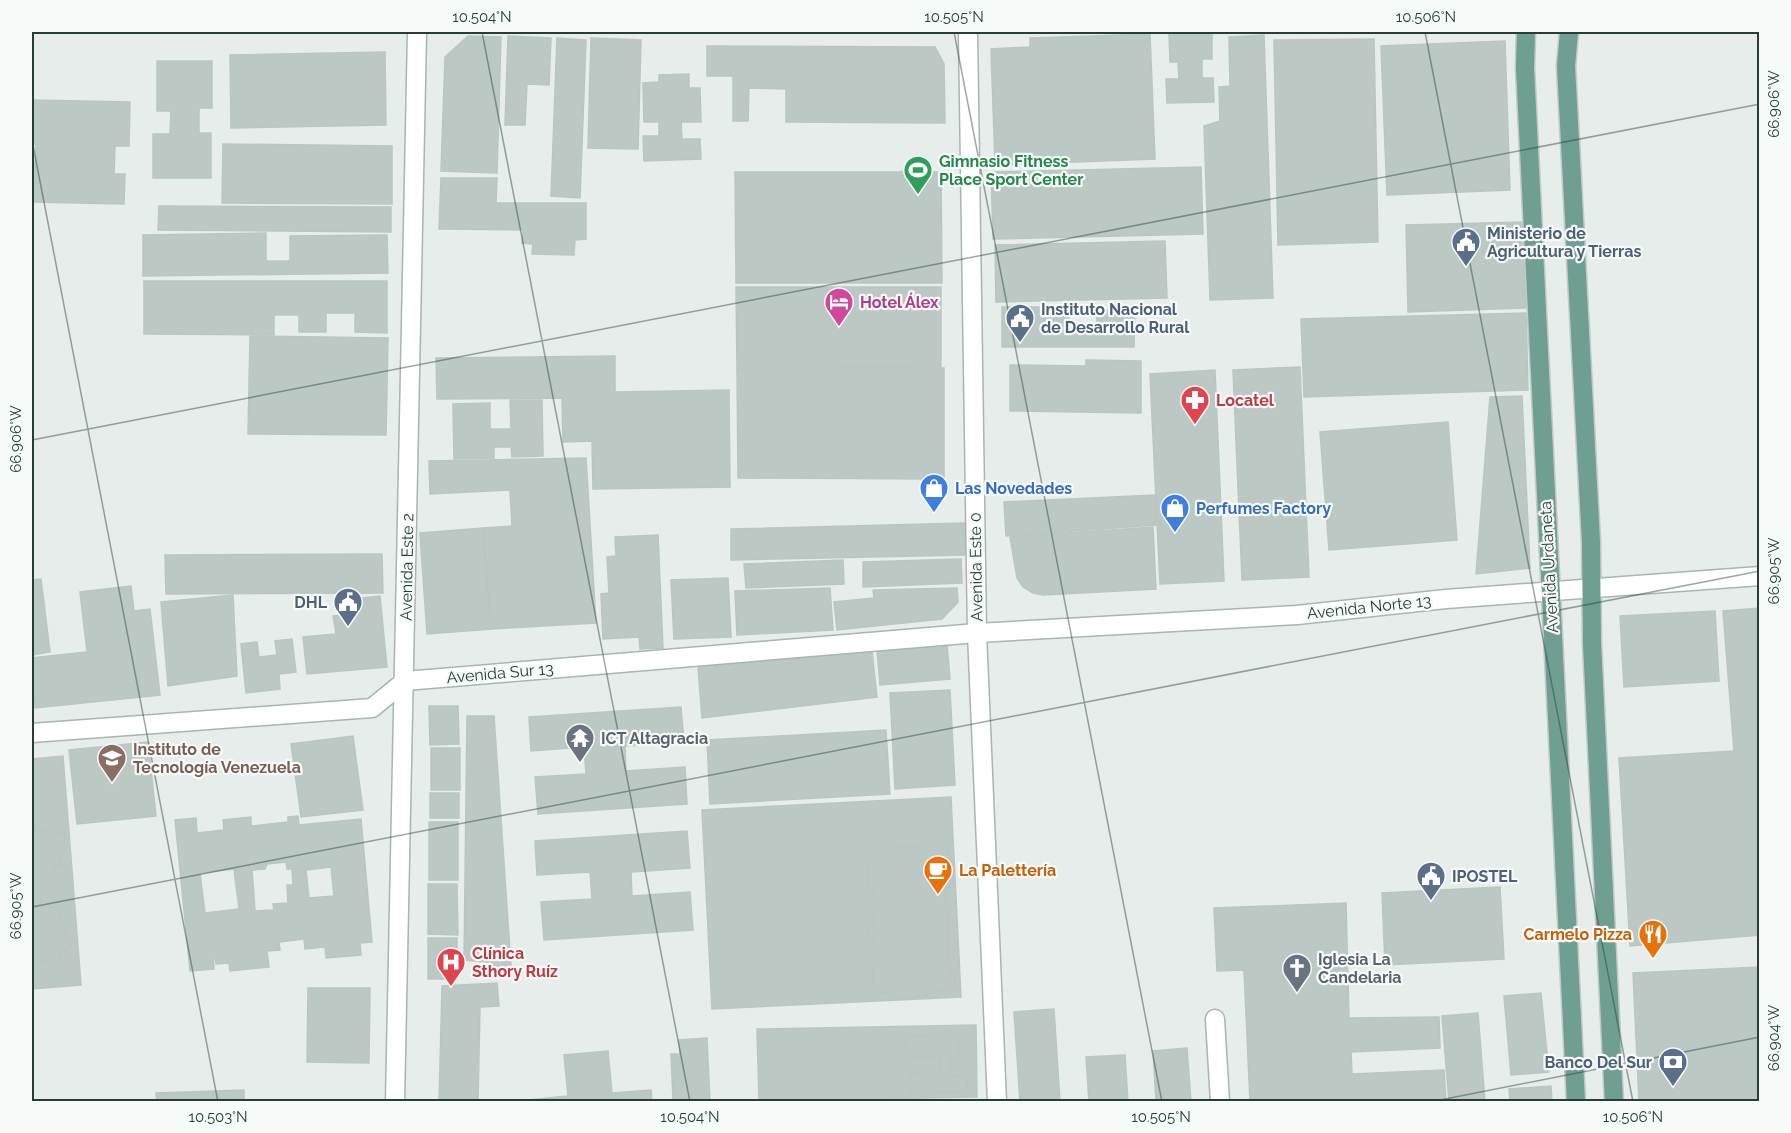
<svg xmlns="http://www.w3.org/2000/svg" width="1791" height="1133" viewBox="0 0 1791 1133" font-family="Raleway,sans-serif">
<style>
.building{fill:#bbc8c3;stroke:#b9c6c1;stroke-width:1.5;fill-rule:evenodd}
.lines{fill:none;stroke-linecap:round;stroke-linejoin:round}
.street-casing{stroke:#a9b5b1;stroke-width:21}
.primary-casing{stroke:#c3c9c7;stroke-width:21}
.street{stroke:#fff;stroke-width:18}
.primary{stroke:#6f9e93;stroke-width:18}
.ticks{fill:none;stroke:#273d38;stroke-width:1.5;stroke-opacity:0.45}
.labels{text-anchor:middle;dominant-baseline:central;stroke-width:4.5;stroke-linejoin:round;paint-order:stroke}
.leisure-label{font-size:16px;font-weight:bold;fill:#27864d;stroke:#f6faf8;text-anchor:start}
.service-label{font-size:16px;font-weight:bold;fill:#4e5e75;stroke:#f6faf8;text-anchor:start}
.hotel-label{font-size:16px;font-weight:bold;fill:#b23c85;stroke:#f6faf8;text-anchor:start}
.health-label{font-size:16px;font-weight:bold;fill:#be3a42;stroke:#f6faf8;text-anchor:start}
.shop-label{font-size:16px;font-weight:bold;fill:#366cbe;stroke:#f6faf8;text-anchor:start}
.street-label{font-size:16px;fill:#273d38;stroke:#f6faf8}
.worship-label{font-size:16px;font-weight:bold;fill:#5b616d;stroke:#f6faf8;text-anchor:start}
.education-label{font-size:16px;font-weight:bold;fill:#785e54;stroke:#f6faf8;text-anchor:start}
.food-label{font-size:16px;font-weight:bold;fill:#c56008;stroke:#f6faf8;text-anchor:start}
.neatline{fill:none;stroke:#273d38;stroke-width:2}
.ticks-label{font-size:15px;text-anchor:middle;fill:#273d38}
</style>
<rect width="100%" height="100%" fill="#e6edea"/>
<g class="building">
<polygon points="1212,32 1212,59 1202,59 1202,78 1213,78 1214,102 1167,103 1166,79 1179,79 1178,62 1170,62 1169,33"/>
<polygon points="1150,34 1155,159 995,165 991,49 1030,47 1030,38"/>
<polygon points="1264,35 1273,298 1210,300 1204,126 1220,121 1219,87 1230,86 1229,37"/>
<polygon points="468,36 501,37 497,173 441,171 445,57"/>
<polygon points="508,36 551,38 549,85 527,84 525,125 505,125"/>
<polygon points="557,38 586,40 580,198 551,196"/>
<polygon points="591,38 641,40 638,149 588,148"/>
<polygon points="1374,39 1378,242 1278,245 1274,40"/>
<polygon points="1505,41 1510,190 1387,195 1381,46"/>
<polygon points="707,46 935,47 944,64 945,123 786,122 786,89 749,88 748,121 733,121 733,76 707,76"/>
<polygon points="385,52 386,125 231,128 230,55"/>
<polygon points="157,61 212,61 212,108 199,108 199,133 211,133 211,178 153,178 153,134 170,134 171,111 157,111"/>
<polygon points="689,74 689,88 700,88 701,122 681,122 682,139 700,139 701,159 644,161 643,136 659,136 659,122 644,122 643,83 659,82 659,75"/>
<polygon points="32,100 130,102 129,146 115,146 114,174 125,174 124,204 32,202 32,164 35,165 36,144 32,144"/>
<polygon points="223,144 392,146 392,204 222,203"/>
<polygon points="1201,167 1203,234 993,239 991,172"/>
<polygon points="735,172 941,172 942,283 736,283"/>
<polygon points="441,178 497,178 496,203 586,203 586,239 575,240 574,255 532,254 533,244 522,243 523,230 439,229"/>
<polygon points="159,206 391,207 391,232 158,230"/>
<polygon points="1523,222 1526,308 1408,312 1406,225"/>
<polygon points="266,233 266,261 290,261 290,236 387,235 388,273 143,276 143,235"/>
<polygon points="1165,241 1167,298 996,302 995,245"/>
<polygon points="144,281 387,281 387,333 355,332 355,313 326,313 326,332 299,332 299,315 274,315 274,335 144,334"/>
<polygon points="736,287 941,287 941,367 737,368"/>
<polygon points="1002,307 1069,307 1069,329 1097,329 1097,310 1135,309 1134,347 1002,347"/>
<polygon points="1526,313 1528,390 1304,397 1301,319"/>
<polygon points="250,336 388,338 386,435 248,434"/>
<polygon points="615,356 615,392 729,390 730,487 593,489 592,441 563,442 562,398 437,399 436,358"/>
<polygon points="1086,360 1141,361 1141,413 1010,411 1010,365 1086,366"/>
<polygon points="1300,367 1309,577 1242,580 1233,370"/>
<polygon points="737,368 944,368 944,479 738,478"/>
<polygon points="1215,370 1224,581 1160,584 1150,374"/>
<polygon points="1522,396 1530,568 1476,574 1490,397"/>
<polygon points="510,400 542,400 543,456 512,457 511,447 494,447 494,458 454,459 453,404 490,403 490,429 511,429"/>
<polygon points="1448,422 1457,540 1329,550 1320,432"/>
<polygon points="586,458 596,623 491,629 483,528 512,526 510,490 430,494 429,461"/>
<polygon points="1155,495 1156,525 1006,536 1004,502"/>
<polygon points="965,523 966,555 731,560 731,529"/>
<polygon points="1153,527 1156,589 1043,595 1033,593 1023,587 1017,578 1010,537"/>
<polygon points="483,528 491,629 427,634 420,533"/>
<polygon points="658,535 663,648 640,649 639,637 603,639 601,594 609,593 607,557 616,556 615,537"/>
<polygon points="382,554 383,593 166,594 165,555"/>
<polygon points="961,559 962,583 863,587 863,562"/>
<polygon points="843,560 844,584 746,588 744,564"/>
<polygon points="728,578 731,637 674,639 671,580"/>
<polygon points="41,579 50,652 32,655 32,580"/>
<polygon points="131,586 134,611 150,609 160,695 35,708 32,658 87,652 80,592"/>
<polygon points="830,588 833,630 737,635 735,591"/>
<polygon points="957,588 958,602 942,619 837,630 834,602 874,598 873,590"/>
<polygon points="233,595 237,676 168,686 161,602"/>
<polygon points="380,596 387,667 307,674 303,637 336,634 333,616 346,615 345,600"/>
<polygon points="1760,608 1760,935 1630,946 1619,758 1734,751 1723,611"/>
<polygon points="1715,611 1719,681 1624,687 1620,616"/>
<polygon points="292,639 296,672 279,674 280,689 246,693 241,644 257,642 259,657 277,655 275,641"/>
<polygon points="947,644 950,679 880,685 877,650"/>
<polygon points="872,651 877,697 702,718 698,667"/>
<polygon points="950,690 955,785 895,789 890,693"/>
<polygon points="429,706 458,706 459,744 430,745"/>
<polygon points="681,707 684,743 625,746 626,771 685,767 687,804 538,814 535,777 586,774 584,747 531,751 529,717"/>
<polygon points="467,716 494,716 511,966 485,969 486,962 464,960"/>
<polygon points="886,730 890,794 710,804 707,740"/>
<polygon points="353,736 363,810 301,817 291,744"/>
<polygon points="148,742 156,816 77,824 69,750"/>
<rect x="431" y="748" width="29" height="42"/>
<polygon points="63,756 81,985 32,989 32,759"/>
<rect x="430" y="793" width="29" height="25"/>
<polygon points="951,797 961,997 712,1009 702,810"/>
<path d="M298 816 299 825 361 819 372 942 360 943 361 955 326 958 325 947 305 949 304 939 279 942 280 950 267 951 269 967 230 971 229 963 216 964 215 958H213L214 969 190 971 175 820 196 818 197 833 224 830 223 820 251 817V826L288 822V817ZM286 862 287 869H292L293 885H287L288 903 273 904 274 910 255 911 252 870 265 869 267 864ZM331 867 334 896 309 898 306 870ZM234 869 239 909 205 913 200 873Z"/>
<rect x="429" y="822" width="29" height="58"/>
<polygon points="32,823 34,823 35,831 47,829 48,835 64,833 66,852 60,853 61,865 54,866 55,874 48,875 48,880 39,881 41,907 50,907 51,914 59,913 60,923 64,923 66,937 70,936 71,949 64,950 65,953 60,954 61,959 32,962"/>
<polygon points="687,831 690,868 631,872 632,896 690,892 693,930 544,940 541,902 592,899 590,872 537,875 535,841"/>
<polygon points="923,846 923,851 948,850 948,862 944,863 950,976 954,976 954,986 947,986 947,991 927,992 928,996 896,998 895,993 877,993 878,989 873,989 872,958 869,959 868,947 874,947 874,939 869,940 868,928 874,928 874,914 870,914 869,898 874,898 873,885 868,885 866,853 888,852 888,848"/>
<polygon points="428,884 457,884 458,935 428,934"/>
<polygon points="1500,887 1504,959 1385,965 1382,893"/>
<polygon points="1346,903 1349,1018 1439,1017 1440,1048 1351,1052 1352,1074 1444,1070 1446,1102 1250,1102 1244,970 1217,971 1214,908"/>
<rect x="428" y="938" width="29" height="41"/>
<polygon points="1760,967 1760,1102 1639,1102 1633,973"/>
<polygon points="497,983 499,1006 480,1007 478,1102 439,1102 442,986"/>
<polygon points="308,988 370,988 369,1063 307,1062"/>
<polygon points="1541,993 1549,1072 1511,1075 1504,996"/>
<polygon points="1054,1009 1060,1102 1020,1102 1014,1012"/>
<polygon points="1478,1013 1485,1102 1449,1102 1442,1016"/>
<polygon points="976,1025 977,1097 759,1101 757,1029"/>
<polygon points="958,1034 959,1056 950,1056 951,1076 967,1075 968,1091 910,1094 909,1073 941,1071 940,1057 907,1058 906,1036"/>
<polygon points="707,1038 710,1102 684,1102 684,1099 673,1099 671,1054 680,1054 679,1040"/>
<polygon points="1187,1048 1191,1102 1156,1102 1153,1051"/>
<polygon points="608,1051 612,1093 651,1090 652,1102 529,1102 529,1100 568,1096 564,1055"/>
<polygon points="1125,1055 1128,1102 1089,1102 1086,1057"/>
<polygon points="1551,1086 1552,1102 1510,1102 1509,1089"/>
<polygon points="244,1090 244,1102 157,1102 156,1093"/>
</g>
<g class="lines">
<g class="street-casing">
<g id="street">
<polyline points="968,32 977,633 997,1102"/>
<polyline points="32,733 372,708 405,681 977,633 1297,615 1446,599 1760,576"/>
<polyline points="1215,1019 1220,1102"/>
<polyline points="395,1102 417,32"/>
</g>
</g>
<g class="primary-casing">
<g id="primary">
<polyline points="1526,32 1525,68 1576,1102"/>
<polyline points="1569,32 1566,66 1591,542 1592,643 1614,1102"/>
</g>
</g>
<use href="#street" class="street"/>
<use href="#primary" class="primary"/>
</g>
<path class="ticks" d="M482 32 690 1102M954 32 1162 1102M1425 32 1633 1102M32 140 218 1102M32 440 1760 104M32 907 1760 571M1430 1102 1760 1037"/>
<defs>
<g id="stadium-pin" transform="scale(1.5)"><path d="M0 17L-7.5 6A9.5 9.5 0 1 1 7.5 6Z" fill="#2e9e5b" stroke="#f6faf8"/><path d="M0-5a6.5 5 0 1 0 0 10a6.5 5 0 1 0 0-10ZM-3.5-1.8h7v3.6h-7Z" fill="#fff"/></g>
<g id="civic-pin" transform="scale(1.5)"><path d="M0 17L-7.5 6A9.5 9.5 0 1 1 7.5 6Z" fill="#5c6f8a" stroke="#f6faf8"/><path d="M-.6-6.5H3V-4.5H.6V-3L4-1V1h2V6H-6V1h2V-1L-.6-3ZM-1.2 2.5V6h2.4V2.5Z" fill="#fff"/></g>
<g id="hotel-pin" transform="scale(1.5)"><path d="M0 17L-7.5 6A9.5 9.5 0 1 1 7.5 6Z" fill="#d1479c" stroke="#f6faf8"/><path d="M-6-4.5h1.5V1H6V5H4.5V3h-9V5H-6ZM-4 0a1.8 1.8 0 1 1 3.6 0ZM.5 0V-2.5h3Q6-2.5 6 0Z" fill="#fff"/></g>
<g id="pharmacy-pin" transform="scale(1.5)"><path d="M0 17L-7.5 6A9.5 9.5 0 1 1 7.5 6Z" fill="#e0444e" stroke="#f6faf8"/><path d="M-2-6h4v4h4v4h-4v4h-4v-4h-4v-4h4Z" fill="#fff"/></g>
<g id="shop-pin" transform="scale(1.5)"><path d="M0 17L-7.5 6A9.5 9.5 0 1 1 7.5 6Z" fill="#3f7fe0" stroke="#f6faf8"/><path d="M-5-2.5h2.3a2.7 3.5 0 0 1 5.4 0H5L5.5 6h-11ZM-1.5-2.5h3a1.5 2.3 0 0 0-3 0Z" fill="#fff"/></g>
<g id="temple-pin" transform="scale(1.5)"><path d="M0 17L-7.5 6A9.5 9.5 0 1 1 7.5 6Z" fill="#6b7280" stroke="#f6faf8"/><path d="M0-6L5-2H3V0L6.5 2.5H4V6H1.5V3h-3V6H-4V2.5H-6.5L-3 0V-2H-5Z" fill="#fff"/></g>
<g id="university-pin" transform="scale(1.5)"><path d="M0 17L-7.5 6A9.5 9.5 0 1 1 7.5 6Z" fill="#8d6e63" stroke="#f6faf8"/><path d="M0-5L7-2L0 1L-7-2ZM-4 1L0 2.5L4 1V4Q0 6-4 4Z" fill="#fff"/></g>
<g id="cafe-pin" transform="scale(1.5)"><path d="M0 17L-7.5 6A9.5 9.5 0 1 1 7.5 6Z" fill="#e8710a" stroke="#f6faf8"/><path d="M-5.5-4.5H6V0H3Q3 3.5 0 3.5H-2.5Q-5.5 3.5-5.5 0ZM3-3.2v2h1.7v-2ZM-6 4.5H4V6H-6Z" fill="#fff"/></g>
<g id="restaurant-pin" transform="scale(1.5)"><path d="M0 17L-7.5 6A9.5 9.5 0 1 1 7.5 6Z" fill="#e8710a" stroke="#f6faf8"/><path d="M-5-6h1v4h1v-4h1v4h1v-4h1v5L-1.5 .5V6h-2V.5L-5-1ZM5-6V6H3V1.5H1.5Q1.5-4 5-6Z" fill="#fff"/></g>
<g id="hospital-pin" transform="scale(1.5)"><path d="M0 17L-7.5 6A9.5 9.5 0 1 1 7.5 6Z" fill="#e0444e" stroke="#f6faf8"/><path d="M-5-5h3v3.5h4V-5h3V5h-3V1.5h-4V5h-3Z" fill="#fff"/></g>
<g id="church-pin" transform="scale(1.5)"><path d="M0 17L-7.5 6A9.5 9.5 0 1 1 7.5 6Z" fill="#6b7280" stroke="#f6faf8"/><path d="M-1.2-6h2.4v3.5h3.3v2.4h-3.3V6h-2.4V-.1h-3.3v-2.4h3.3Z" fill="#fff"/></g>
<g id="bank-pin" transform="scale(1.5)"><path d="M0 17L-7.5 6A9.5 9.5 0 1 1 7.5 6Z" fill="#5c6f8a" stroke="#f6faf8"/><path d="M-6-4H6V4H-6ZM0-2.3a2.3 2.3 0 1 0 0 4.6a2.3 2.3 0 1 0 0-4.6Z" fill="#fff"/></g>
</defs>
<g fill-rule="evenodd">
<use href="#stadium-pin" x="918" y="170"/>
<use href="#civic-pin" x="1466" y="242"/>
<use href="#hotel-pin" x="839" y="302"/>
<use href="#civic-pin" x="1020" y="318"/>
<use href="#pharmacy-pin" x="1195" y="400"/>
<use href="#shop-pin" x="934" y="488"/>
<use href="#shop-pin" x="1175" y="508"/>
<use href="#civic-pin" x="348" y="602"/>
<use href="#temple-pin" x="580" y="738"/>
<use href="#university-pin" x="112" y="758"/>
<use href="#cafe-pin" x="938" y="870"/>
<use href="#civic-pin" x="1431" y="876"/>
<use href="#restaurant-pin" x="1653" y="934"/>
<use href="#hospital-pin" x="451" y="962"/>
<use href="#church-pin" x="1297" y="968"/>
<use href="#bank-pin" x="1673" y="1062"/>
</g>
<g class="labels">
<g class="leisure-label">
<text x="939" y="161">Gimnasio Fitness<tspan x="939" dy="18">Place Sport Center</tspan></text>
</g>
<g class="service-label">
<text x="1487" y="233">Ministerio de<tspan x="1487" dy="18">Agricultura y Tierras</tspan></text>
<text x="1041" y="309">Instituto Nacional<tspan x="1041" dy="18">de Desarrollo Rural</tspan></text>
<text x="327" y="602" text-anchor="end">DHL</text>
<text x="1452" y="876">IPOSTEL</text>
<text x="1652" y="1062" text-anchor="end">Banco Del Sur</text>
</g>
<g class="hotel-label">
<text x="860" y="302">Hotel Álex</text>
</g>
<g class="health-label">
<text x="1216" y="400">Locatel</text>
<text x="472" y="953">Clínica<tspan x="472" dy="18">Sthory Ruíz</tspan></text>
</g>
<g class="shop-label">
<text x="955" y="488">Las Novedades</text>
<text x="1196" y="508">Perfumes Factory</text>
</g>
<g class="street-label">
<text transform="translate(407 567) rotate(-89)">Avenida Este 2</text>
<text transform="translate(976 567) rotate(-91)">Avenida Este 0</text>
<text transform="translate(1549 567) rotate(-93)">Avenida Urdaneta</text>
<text transform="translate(1369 607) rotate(-6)">Avenida Norte 13</text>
<text transform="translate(500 673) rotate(-5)">Avenida Sur 13</text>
</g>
<g class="worship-label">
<text x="601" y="738">ICT Altagracia</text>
<text x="1318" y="959">Iglesia La<tspan x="1318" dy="18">Candelaria</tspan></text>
</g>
<g class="education-label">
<text x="133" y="749">Instituto de<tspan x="133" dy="18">Tecnología Venezuela</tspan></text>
</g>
<g class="food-label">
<text x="959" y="870">La Palettería</text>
<text x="1632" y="934" text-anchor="end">Carmelo Pizza</text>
</g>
</g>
<rect width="1791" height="1133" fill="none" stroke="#f6faf8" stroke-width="66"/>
<rect x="33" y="33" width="1725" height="1067" class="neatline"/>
<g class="ticks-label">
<text x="482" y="22">10.504°N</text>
<text x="954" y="22">10.505°N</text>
<text x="1426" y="22">10.506°N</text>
<text transform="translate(1774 104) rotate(-90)" y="5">66.906°W</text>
<text transform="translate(16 439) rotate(-90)" y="5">66.906°W</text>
<text transform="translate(1774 571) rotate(-90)" y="5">66.905°W</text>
<text transform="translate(16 906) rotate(-90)" y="5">66.905°W</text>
<text transform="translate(1774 1038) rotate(-90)" y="5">66.904°W</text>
<text x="218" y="1122">10.503°N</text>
<text x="690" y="1122">10.504°N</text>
<text x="1161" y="1122">10.505°N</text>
<text x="1633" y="1122">10.506°N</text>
</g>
</svg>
